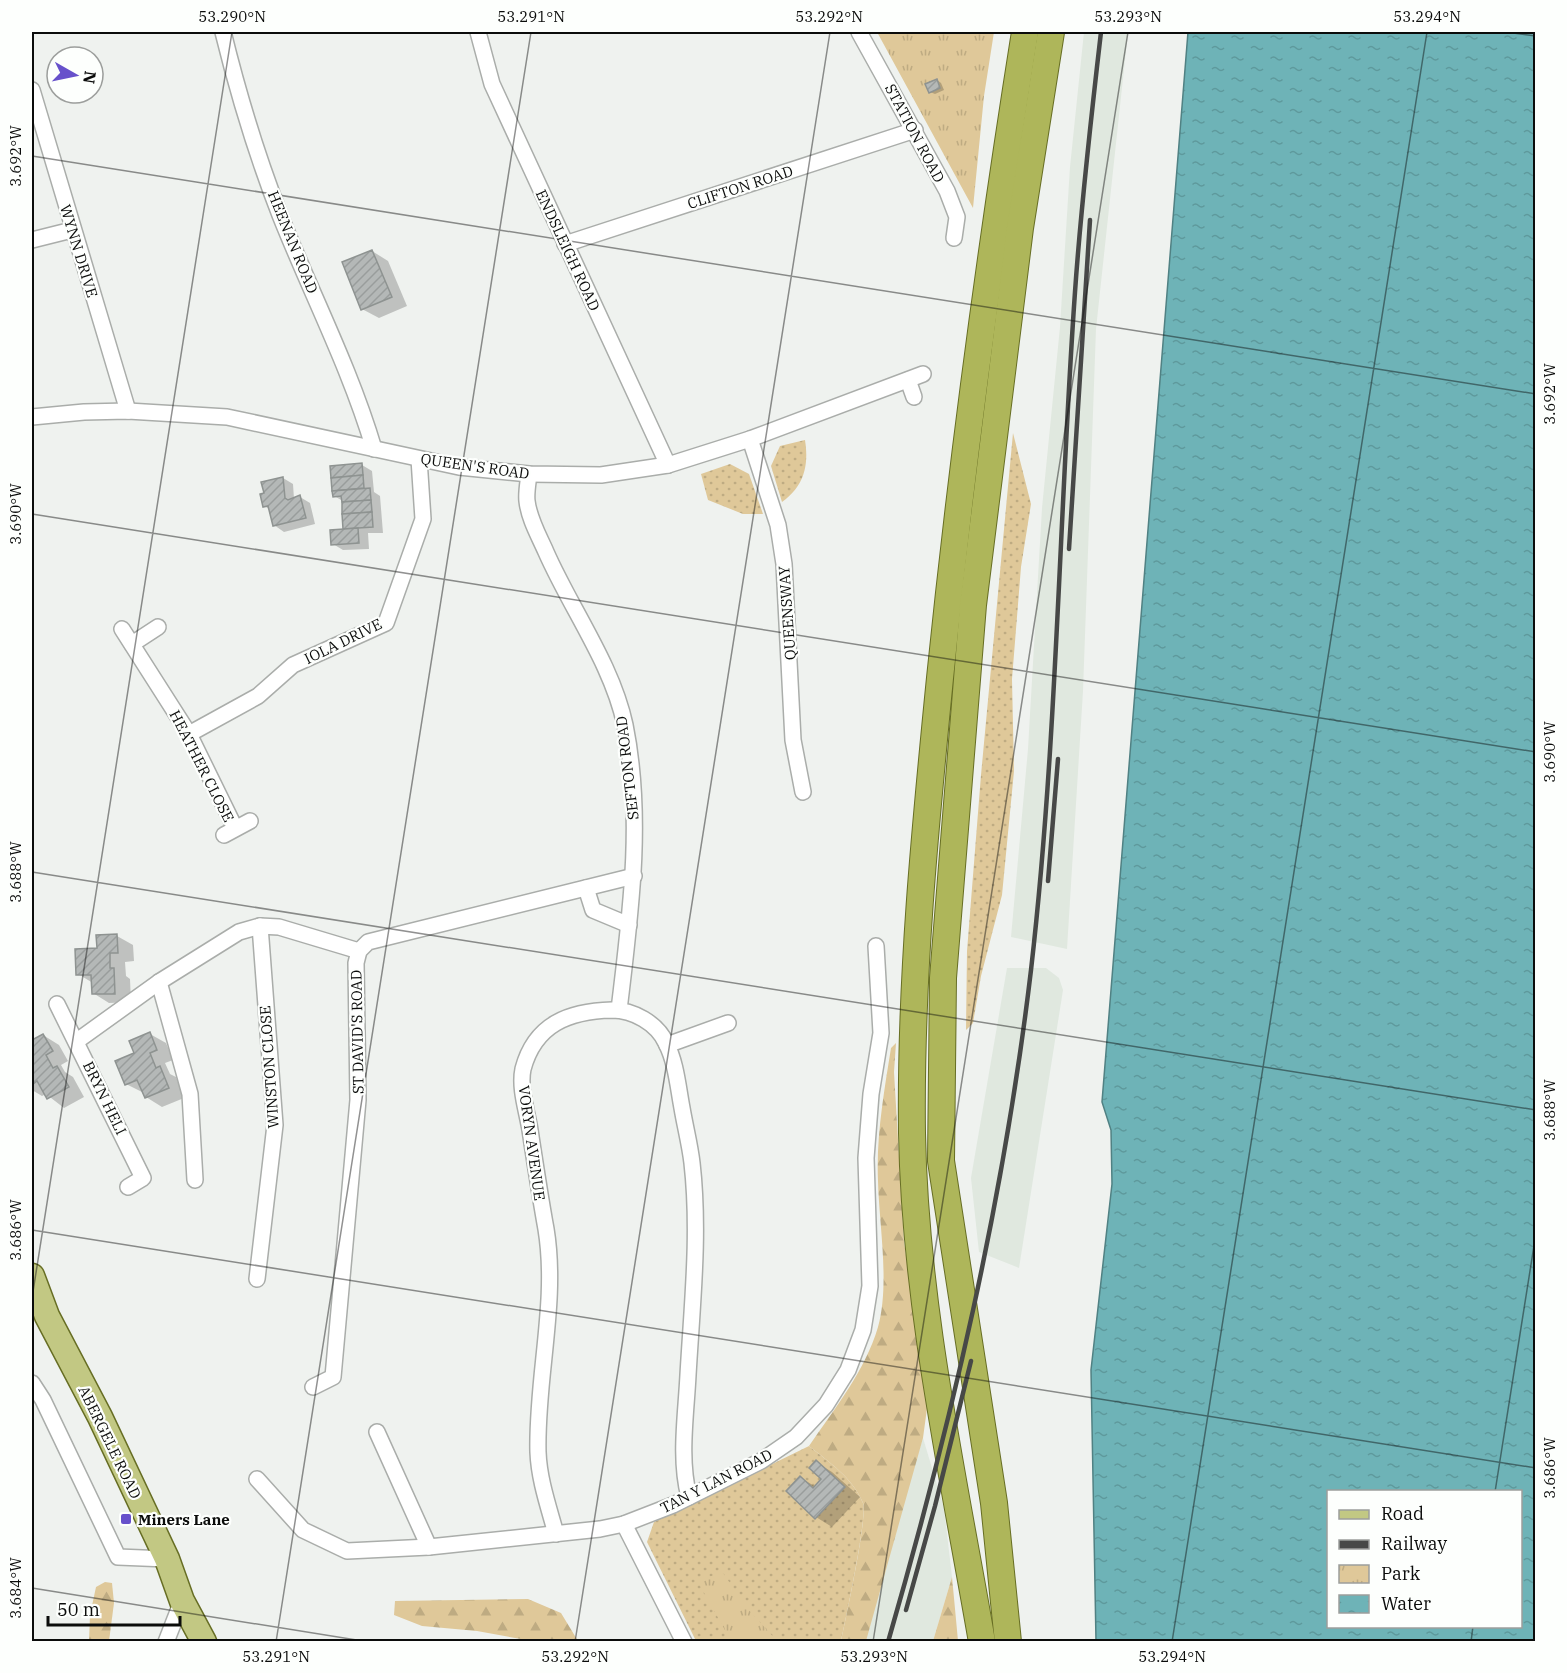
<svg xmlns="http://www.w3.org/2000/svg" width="1567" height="1673" viewBox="0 0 1567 1673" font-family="'IBM Plex Serif',serif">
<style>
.built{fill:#e0e8df}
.grass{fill:url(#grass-dots)}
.forest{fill:url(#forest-firs)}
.park{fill:url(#park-tufts)}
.water{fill:url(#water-ripples);stroke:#508183;stroke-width:1.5;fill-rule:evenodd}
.shadow{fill:#0003}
.building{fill:url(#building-hatch);stroke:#8e9391;stroke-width:1.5}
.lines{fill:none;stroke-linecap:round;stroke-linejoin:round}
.minor-casing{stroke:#aaadaa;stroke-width:18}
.primary-casing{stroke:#676e24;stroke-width:27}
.trunk-casing{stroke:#676e24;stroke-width:28}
.minor{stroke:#fff;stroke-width:15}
.primary{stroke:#c2c883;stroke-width:24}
.trunk{stroke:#aeb65a;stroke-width:26}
.rail{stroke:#474847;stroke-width:4.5}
.ticks{fill:none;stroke:#0b0c0b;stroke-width:1.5;stroke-opacity:0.45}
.poi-dot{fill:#6751cb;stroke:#fdfffd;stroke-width:2}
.labels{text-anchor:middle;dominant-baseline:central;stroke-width:4.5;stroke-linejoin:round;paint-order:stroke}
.street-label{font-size:15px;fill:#0b0c0b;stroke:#fdfffd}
.poi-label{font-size:15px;font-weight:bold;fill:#0b0c0b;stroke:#fdfffd;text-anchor:start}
.neatline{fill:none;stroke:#0b0c0b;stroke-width:2}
.ticks-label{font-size:15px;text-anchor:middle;fill:#0b0c0b}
</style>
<defs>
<pattern id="grass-dots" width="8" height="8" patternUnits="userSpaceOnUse" patternTransform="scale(1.5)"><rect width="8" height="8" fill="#dfc899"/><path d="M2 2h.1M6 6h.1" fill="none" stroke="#beab82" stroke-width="1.8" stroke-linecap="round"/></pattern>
<pattern id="forest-firs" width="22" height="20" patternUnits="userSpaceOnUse" patternTransform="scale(1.5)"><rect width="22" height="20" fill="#dfc899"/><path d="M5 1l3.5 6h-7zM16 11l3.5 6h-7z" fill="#beab82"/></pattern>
<pattern id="park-tufts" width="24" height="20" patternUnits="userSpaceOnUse" patternTransform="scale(1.5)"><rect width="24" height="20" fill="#dfc899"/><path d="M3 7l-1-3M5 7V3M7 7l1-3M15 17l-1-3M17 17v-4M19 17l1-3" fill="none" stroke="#beab82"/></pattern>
<pattern id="water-ripples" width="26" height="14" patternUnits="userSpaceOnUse" patternTransform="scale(1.5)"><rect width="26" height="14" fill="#6eb3b7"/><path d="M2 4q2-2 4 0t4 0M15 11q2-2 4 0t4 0" fill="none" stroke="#5e999c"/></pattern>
<pattern id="building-hatch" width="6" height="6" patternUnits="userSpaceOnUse" patternTransform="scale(1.5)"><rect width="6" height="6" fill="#b4b8b7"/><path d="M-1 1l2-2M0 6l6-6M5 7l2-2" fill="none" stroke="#999d9c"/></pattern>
</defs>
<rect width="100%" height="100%" fill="#eff2ef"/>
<g class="built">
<polygon points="1084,32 1128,32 1096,329 1083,691 1067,949 1011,937 1028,749 1042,508 1060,327 1070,167"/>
<polygon points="1007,968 1046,968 1059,978 1063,990 1019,1268 979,1252 971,1178"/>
<polygon points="923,1438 944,1508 952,1577 933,1641 858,1642"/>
</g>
<g class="grass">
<polygon points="1013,433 1031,504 1021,567 1012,679 1014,771 1002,895 981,976 973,1023 966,1030 967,951 981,775"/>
<path d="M805 440C809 466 804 486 782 502L771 466 780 446Z"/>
<polygon points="730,464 749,474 763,514 743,514 708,500 701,474"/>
<path d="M809 1446C830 1463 852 1477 863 1503 868 1515 845 1622 841 1641H696L647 1542 654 1522Z"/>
</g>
<g class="forest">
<path d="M896 1043 894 1072 904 1242 928 1401 923 1438 866 1641H841C845 1622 868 1516 863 1503 852 1477 830 1463 809 1446 835 1408 865 1371 878 1327 890 1284 879 1225 878 1181 876 1137 884 1092 891 1048Z"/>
<polygon points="952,1577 958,1641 933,1641"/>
<polygon points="105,1582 112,1583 114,1603 109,1641 89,1641 90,1615 96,1587"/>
<polygon points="528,1599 561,1613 578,1641 532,1641 477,1631 422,1626 394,1615 395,1601"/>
</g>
<g class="park">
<polygon points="877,32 994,32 984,96 973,208"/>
<polygon points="723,1573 747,1608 777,1641 731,1641 697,1580"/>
</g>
<path class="water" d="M1188 32H1535V1641H1096L1091 1370 1112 1184 1111 1130 1102 1102ZM1328 1492H1520V1626H1328Z"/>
<g class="shadow">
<polygon points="937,80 941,83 944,90 935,94 930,92"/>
<polygon points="372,251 388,261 407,306 379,318 362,309"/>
<polygon points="362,465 372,471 374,492 380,496 383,533 368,533 369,549 343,550 333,544 345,530 343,501 334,496 332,468"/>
<polygon points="283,478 293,484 294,499 300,497 310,503 315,524 284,532 274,525 270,510 265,506"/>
<polygon points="98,936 117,936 133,945 134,961 125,962 126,976 130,979 131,1002 109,1003 93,993 93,983 78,974 99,950"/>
<polygon points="150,1034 166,1043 173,1060 165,1063 170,1074 176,1077 184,1098 162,1107 146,1097 144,1093 126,1084 136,1054"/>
<polygon points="43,1035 59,1045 68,1061 61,1065 65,1072 73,1077 84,1097 64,1108 46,1094 42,1096 32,1090 32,1060 35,1058 32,1042"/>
<polygon points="816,1462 832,1472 860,1497 832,1527 816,1517 801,1478 816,1487 823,1479"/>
</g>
<g class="building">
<polygon points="937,79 940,88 929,93 925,84"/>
<polygon points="372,250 392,297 361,310 342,262"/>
<polygon points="362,463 363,475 331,478 330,466"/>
<polygon points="363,475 364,488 332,491 331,478"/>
<polygon points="283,477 285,498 288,500 300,495 306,518 273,526 268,506 263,507 260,494 264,493 261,482"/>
<polygon points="370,488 371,500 342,502 341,496 333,497 332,491"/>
<polygon points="371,500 372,512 342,514 342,502"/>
<polygon points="372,512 373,527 343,529 342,514"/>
<polygon points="358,528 359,543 331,545 330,530"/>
<polygon points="117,934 118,953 110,953 110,968 114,968 115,994 92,994 91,975 76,975 75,949 97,948 96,935"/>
<polygon points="150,1032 157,1050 150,1053 156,1068 160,1066 169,1088 145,1098 137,1080 125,1085 115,1061 134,1053 129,1041"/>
<polygon points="43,1034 53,1051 46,1055 53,1068 57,1066 69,1087 47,1099 37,1081 32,1085 32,1040"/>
<polygon points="816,1460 845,1487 815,1519 786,1491 800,1476 813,1488 821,1479 809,1468"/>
</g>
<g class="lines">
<g class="minor-casing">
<g id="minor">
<path d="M223 32C238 93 257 156 280 215 311 293 350 368 374 449"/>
<polyline points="478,32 492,84 668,465"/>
<polyline points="859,32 947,191 957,217 954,238"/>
<polyline points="32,90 128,411"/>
<polyline points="32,240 72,230"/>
<polyline points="565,244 915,130"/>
<polyline points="908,380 914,397"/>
<polyline points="32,417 84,412 128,411 227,417 459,467 529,474 601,475 668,465 750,439 923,374"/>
<polyline points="750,439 778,525 784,564 793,740 803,792"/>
<path d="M529 474C528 483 526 493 527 501 529 519 539 536 546 552 571 609 612 664 625 725 644 819 630 917 619 1010"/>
<polyline points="122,629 189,734 235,828"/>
<polyline points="132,644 158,627"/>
<polyline points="189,734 258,696 293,665 386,623 423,519 419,459"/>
<polyline points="224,835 250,821"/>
<polyline points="586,888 593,910 629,925"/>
<polyline points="159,982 190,1094 195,1180"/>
<polyline points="57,1004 143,1178 128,1187"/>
<polyline points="77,1041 159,982 239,932 260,926 279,927 359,951"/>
<polyline points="667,1045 728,1023"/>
<polyline points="257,1279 275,1125 260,926"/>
<polyline points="32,1383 43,1400 118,1557 167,1559"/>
<polyline points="313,1387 333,1377 358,1100 356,963 359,951 368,942 634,876"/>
<polyline points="377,1432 429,1547"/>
<polyline points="257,1479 303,1530 347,1551 429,1547 600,1529 624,1524 673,1505 761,1461 796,1437 826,1405 848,1370 863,1330 870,1286 866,1158 871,1094 881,1033 876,946"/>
<polyline points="624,1524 684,1642"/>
<path d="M556 1534C549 1508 539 1480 538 1452 536 1378 558 1302 546 1229 540 1196 535 1163 530 1130 527 1111 519 1088 523 1069 535 1024 569 1011 612 1010 633 1010 657 1023 666 1043 676 1062 678 1087 682 1108 685 1126 690 1145 692 1163 700 1233 692 1305 688 1375 686 1416 679 1458 689 1497"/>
<polyline points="166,1642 182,1601"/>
</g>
</g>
<g class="primary-casing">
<polyline id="primary" points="32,1276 47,1316 100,1417 167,1559 182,1601 204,1642"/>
</g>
<g class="trunk-casing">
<g id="trunk">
<path d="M982 1642C953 1474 915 1304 912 1133 910 981 925 829 940 678 962 462 991 246 1025 32"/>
<polyline points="1008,1642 994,1503 941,1161 943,978 973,605 1020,228 1051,32"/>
</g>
</g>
<use href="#minor" class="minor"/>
<use href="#primary" class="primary"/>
<use href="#trunk" class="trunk"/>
<g class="rail">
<polyline points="1069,549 1090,220"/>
<polyline points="1048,881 1058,759"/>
<polyline points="906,1610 935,1506 971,1361"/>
<path d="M888 1642C952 1421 1004 1198 1031 970 1057 745 1059 518 1075 292 1081 205 1091 118 1101 32"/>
</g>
</g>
<path class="ticks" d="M1506 32 1536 36M32 156 1536 394M32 514 1536 752M32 872 1536 1110M32 1230 1536 1468M32 1298 232 32M1495 1492 1536 1233M32 1588 369 1642M276 1642 531 32M575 1642 830 32M873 1642 1128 32M1172 1642 1427 32M1471 1642 1473 1626"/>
<rect class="poi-dot" x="120" y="1513" width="12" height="12" rx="3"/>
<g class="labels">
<g class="street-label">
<text transform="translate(915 133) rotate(62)">STATION ROAD</text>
<text transform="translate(740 187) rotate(-18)">CLIFTON ROAD</text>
<text transform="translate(293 242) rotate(68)">HEENAN ROAD</text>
<text transform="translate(568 250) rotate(65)">ENDSLEIGH ROAD</text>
<text transform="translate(79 251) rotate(73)">WYNN DRIVE</text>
<text transform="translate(475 466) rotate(8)">QUEEN'S ROAD</text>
<text transform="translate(787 613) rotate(-94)">QUEENSWAY</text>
<text transform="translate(343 641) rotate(-26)">IOLA DRIVE</text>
<text transform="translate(202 766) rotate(63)">HEATHER CLOSE</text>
<text transform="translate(627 768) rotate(-97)">SEFTON ROAD</text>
<text transform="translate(357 1032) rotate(-91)">ST DAVID'S ROAD</text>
<text transform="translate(269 1067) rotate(-94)">WINSTON CLOSE</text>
<text transform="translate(105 1098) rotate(64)">BRYN HELI</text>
<text transform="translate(532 1143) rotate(82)">VORYN AVENUE</text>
<text transform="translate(110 1442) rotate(64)">ABERGELE ROAD</text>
<text transform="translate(716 1481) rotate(-27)">TAN Y LAN ROAD</text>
</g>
<g class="poi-label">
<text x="138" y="1519">Miners Lane</text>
</g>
</g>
<rect width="1567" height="1673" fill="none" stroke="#fdfffd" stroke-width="66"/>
<rect x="1327" y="1490" width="195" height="138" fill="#fdfffd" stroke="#9c9e9c" stroke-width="1.5"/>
<rect x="1339" y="1510" width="30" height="9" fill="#c2c883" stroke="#9c9e9c" stroke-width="1.5"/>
<text x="1381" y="1520" font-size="18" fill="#0b0c0b">Road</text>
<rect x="1339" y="1540" width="30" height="9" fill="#474847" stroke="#9c9e9c" stroke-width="1.5"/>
<text x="1381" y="1550" font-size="18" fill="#0b0c0b">Railway</text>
<rect x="1339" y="1565" width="30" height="18" fill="url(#park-tufts)" stroke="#9c9e9c" stroke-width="1.5"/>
<text x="1381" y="1580" font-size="18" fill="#0b0c0b">Park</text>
<rect x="1339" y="1595" width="30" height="18" fill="url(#water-ripples)" stroke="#9c9e9c" stroke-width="1.5"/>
<text x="1381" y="1610" font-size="18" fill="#0b0c0b">Water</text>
<g transform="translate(75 75) rotate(99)"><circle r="28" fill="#fdfffd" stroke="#9c9e9c" stroke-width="1.5"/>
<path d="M0-4.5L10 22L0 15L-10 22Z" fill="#6751cb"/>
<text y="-9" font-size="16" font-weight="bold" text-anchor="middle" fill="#0b0c0b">N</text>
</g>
<path d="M48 1616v9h132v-9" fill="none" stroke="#0b0c0b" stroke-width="3"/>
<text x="57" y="1616" font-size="18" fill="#0b0c0b" stroke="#fdfffd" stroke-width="4.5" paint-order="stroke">50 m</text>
<rect x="33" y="33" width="1501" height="1607" class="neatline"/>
<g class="ticks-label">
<text x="232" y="22">53.290°N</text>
<text x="531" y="22">53.291°N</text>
<text x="829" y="22">53.292°N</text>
<text x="1128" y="22">53.293°N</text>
<text x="1427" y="22">53.294°N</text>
<text transform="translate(16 156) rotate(-90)" y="5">3.692°W</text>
<text transform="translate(1550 394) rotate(-90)" y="5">3.692°W</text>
<text transform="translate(16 514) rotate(-90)" y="5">3.690°W</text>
<text transform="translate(1550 752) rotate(-90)" y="5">3.690°W</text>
<text transform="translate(16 872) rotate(-90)" y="5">3.688°W</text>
<text transform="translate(1550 1110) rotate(-90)" y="5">3.688°W</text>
<text transform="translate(16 1230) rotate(-90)" y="5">3.686°W</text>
<text transform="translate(1550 1468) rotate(-90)" y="5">3.686°W</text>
<text transform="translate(16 1588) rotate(-90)" y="5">3.684°W</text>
<text x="276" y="1662">53.291°N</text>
<text x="575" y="1662">53.292°N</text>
<text x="874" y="1662">53.293°N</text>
<text x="1172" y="1662">53.294°N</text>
</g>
</svg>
